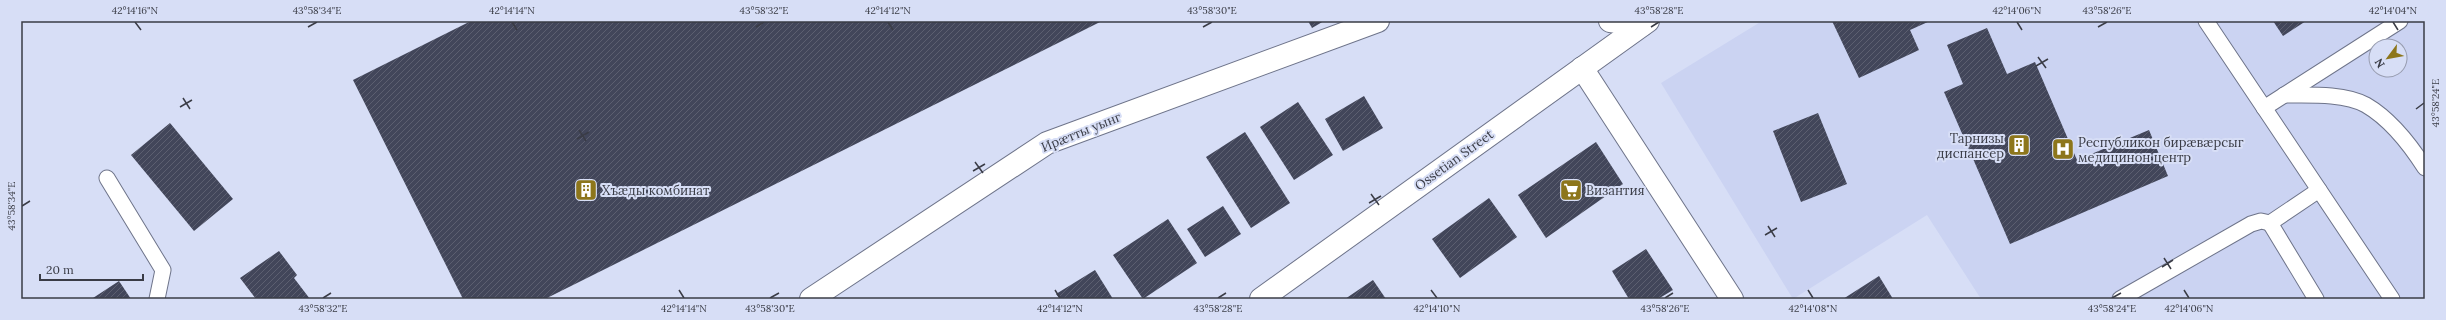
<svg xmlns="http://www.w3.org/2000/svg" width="2446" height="320" viewBox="0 0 2446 320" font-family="Lora,serif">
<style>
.built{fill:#cbd3f2;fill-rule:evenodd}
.building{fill:url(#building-hatch)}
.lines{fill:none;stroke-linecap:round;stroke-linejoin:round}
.service-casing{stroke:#6e748a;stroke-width:17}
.minor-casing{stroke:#6e748a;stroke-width:24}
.tertiary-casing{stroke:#6e748a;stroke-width:24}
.service{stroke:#fff;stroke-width:15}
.minor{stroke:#fff;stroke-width:22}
.tertiary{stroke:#fff;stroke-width:22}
.ticks{fill:none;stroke:#3a3c46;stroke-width:1.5}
.labels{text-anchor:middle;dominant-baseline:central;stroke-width:4;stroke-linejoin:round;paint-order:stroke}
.street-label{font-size:13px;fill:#3a3c46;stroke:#d7def6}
.poi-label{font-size:13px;fill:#3a3c46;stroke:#d7def6;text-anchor:start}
.neatline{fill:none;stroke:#3a3c46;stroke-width:1.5}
.ticks-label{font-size:10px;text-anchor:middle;fill:#3a3c46}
</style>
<defs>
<pattern id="building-hatch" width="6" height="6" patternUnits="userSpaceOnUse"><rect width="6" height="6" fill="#42465a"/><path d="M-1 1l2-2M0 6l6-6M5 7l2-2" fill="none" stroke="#5c5f70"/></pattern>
</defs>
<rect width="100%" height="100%" fill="#d7def6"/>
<path class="built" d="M1762 21H2425V299H1981L1927 215 1793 299 1661 83ZM2376 46H2400V70H2376Z"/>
<g class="building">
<polygon points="471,21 1102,21 545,299 463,299 353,80"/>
<polygon points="1308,21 1324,21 1312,28"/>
<polygon points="1832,21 1930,21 1910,30 1919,50 1859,78"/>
<polygon points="2273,21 2306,21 2283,36"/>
<polygon points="1987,28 2007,74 2035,62 2077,160 2149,130 2168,176 2010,244 1944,92 1963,84 1947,45"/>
<polygon points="1364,96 1383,128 1343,151 1325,119"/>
<polygon points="1298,102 1333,155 1294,180 1260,127"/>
<polygon points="1818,113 1847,184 1801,202 1773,131"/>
<polygon points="170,123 233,199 194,231 131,155"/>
<polygon points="1245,132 1290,203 1251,228 1206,157"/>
<polygon points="1596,142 1623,184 1546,238 1518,195"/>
<polygon points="1489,198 1517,237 1460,278 1432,239"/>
<polygon points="1223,206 1241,234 1205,257 1187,229"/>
<polygon points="1168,219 1197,263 1143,299 1113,255"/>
<polygon points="1646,249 1673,290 1658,299 1629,299 1612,271"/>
<polygon points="279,251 297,275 294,278 310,299 256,299 240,278"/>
<polygon points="1095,270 1113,299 1060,299 1056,294"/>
<polygon points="1879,276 1893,299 1843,299"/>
<polygon points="1373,280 1386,299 1345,299"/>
<polygon points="119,281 131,299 94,299 93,298"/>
</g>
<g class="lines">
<g class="service-casing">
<g id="service">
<polyline points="2206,21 2392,299"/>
<path d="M2284 95C2308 95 2345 93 2366 105 2390 119 2411 146 2425 168"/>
<polyline points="2264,108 2400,21"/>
<polyline points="107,178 163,270 157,299"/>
<polyline points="2270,223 2316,299"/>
<polyline points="2120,299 2251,224 2261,221 2270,223 2319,190"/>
</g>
</g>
<g class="minor-casing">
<g id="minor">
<polyline points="1610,21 1642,25"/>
<polyline points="1582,68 1732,299"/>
<polyline points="811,299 1047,143 1378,21"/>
</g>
</g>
<g class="tertiary-casing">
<polyline id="tertiary" points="1261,299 1648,21"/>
</g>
<use href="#service" class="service"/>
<use href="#minor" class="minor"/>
<use href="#tertiary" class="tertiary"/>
</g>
<path class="ticks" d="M135 22 141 30M512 22 517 30M888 22 893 30M2017 22 2022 30M2393 22 2398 30M308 27 317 22M756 27 764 22M1203 27 1212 22M1651 27 1659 22M2098 27 2107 22M2038 57 2046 68M2036 66 2048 59M183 98 190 109M180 107 192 100M2416 109 2424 103M579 130 586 141M577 139 589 132M975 162 983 173M973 171 985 164M1371 194 1379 205M1369 203 1381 196M22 206 30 201M1768 226 1775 237M1765 235 1777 228M2164 258 2171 269M2162 267 2173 260M679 290 684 298M1055 290 1060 298M1431 290 1437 298M1808 290 1813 298M2184 290 2189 298M323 298 331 293M770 298 779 293M1218 298 1226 293M1665 298 1673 293M2112 298 2121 293"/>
<defs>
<g id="building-square" transform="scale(1.15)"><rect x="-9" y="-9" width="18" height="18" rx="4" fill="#8d761b" stroke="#d7def6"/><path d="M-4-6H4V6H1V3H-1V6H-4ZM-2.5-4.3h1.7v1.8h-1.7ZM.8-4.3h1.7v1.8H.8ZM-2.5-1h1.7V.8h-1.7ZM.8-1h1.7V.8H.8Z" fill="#fff"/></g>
<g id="hospital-square" transform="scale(1.15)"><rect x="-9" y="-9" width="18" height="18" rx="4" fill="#8d761b" stroke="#d7def6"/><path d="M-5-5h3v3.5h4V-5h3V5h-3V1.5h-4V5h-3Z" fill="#fff"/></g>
<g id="supermarket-square" transform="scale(1.15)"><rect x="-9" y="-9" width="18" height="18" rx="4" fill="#8d761b" stroke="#d7def6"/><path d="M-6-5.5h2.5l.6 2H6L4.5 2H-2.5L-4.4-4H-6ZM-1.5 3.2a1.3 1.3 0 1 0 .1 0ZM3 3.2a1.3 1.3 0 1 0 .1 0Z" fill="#fff"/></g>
</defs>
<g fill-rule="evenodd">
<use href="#building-square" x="2019" y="145"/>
<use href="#hospital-square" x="2063" y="149"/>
<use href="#building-square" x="586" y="190"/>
<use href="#supermarket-square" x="1571" y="190"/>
</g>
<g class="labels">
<g class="street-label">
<text transform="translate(1081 132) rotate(-22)">Ирæтты уынг</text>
<text transform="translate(1454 160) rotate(-36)">Ossetian Street</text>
</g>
<g class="poi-label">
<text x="2004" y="138" text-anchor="end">Тарнизы<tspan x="2004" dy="15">диспансер</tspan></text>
<text x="2078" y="142">Республикон бирæвæрсыг<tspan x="2078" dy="15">медицинон центр</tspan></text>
<text x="602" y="190">Хъæды комбинат</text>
<text x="1586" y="190">Византия</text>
</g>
</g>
<rect width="2446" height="320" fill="none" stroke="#d7def6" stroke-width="44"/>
<g transform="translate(2388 58) rotate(238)"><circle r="19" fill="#d7def6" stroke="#989db0"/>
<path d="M0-3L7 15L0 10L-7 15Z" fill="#8d761b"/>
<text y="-6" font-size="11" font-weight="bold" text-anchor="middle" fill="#3a3c46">N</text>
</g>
<path d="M40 274v6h103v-6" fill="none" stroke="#3a3c46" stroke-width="2"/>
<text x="46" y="274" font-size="12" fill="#3a3c46" stroke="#d7def6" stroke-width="3" paint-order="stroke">20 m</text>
<rect x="22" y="22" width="2402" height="276" class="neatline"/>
<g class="ticks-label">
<text x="135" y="14">42°14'16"N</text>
<text x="317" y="14">43°58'34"E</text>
<text x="512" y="14">42°14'14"N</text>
<text x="764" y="14">43°58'32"E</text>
<text x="888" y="14">42°14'12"N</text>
<text x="1212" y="14">43°58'30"E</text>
<text x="1659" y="14">43°58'28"E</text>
<text x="2017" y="14">42°14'06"N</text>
<text x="2107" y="14">43°58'26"E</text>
<text x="2393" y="14">42°14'04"N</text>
<text transform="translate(2435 103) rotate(-90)" y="4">43°58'24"E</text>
<text transform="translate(11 206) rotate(-90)" y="4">43°58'34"E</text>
<text x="323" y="312">43°58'32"E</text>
<text x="684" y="312">42°14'14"N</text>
<text x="770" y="312">43°58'30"E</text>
<text x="1060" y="312">42°14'12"N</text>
<text x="1218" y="312">43°58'28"E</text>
<text x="1437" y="312">42°14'10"N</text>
<text x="1665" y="312">43°58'26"E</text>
<text x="1813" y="312">42°14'08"N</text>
<text x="2112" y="312">43°58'24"E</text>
<text x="2189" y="312">42°14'06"N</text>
</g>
</svg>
